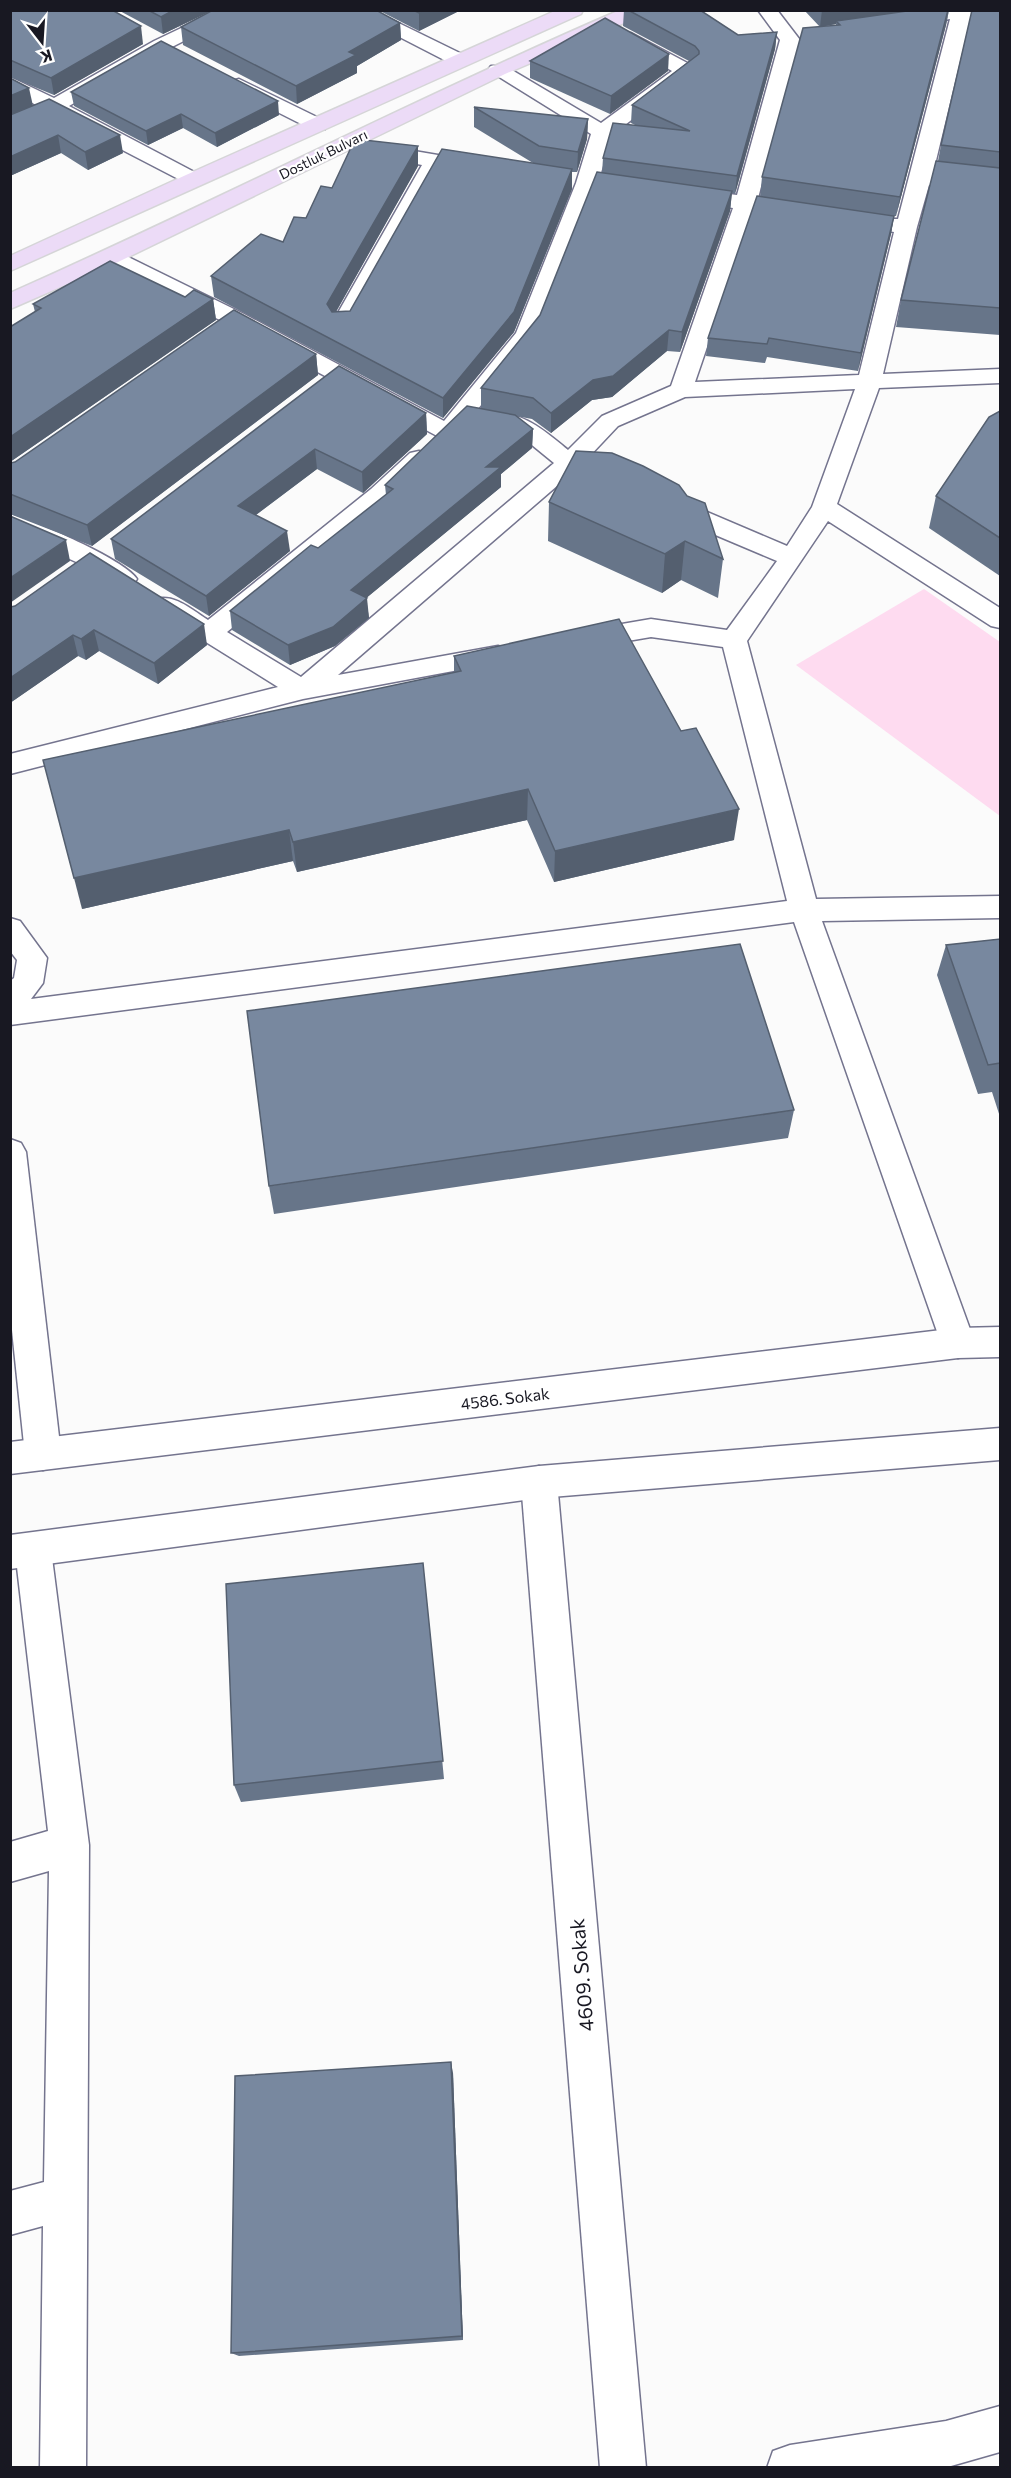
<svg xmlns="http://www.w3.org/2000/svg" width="1011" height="2478" viewBox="0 0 1011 2478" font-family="Commissioner,sans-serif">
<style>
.green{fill:#fedbf0}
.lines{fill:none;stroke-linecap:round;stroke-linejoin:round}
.minor-casing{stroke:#74748e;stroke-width:3}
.tertiary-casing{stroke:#74748e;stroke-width:3}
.secondary-casing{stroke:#74748e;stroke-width:3}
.primary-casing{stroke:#d5d5d7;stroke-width:3}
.minor{fill:#fff;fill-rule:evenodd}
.tertiary{fill:#fff;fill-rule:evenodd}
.secondary{fill:#fff;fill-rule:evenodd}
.primary{fill:#ecdbf7;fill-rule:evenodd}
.wall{fill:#677589}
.shaded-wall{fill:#545f6f}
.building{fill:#78889f;stroke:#545f6f;stroke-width:1.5}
.labels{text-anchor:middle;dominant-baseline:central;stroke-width:4.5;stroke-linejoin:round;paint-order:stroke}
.far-street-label{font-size:14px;fill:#181822;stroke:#fff}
.street-label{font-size:16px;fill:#181822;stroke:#fff}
.near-street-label{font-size:20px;fill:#181822;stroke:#fff}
</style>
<rect width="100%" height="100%" fill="#fbfbfb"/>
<polygon class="green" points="924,589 1000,642 1000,816 796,665"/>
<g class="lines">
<g class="minor-casing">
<g id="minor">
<polygon points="219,10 245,10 168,49 69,106 200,175 204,179 200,183 186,183 53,114 10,132 10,118 38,106 10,91 10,77 54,98 154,41"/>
<polygon points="347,10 372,10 466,56 469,60 466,64 452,64"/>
<path d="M758 10H777L800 40 758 198 805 205 808 210 805 215 797 216 754 210 695 382 859 375 894 232 876 229 873 224 876 219H898L950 19 904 26 894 20 897 16 928 10 972 11 933 173 1000 181V193L929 185 917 227 883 374 1000 369V383L879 388 837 504 1000 608V628L991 626 828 521 747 641 816 899 1000 896V918L822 921 975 1343 970 1353 958 1358 946 1353 941 1343 794 922 10 1025V981L14 978 17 960 10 951V918L20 921 47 958 43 983 31 999 787 901 723 647 651 637 581 649 572 646 568 640 572 634 581 631 651 619 727 630 777 561 661 512 658 506 661 500 670 498 679 500 787 546 812 507 855 389 685 397 618 426 585 461 598 466 601 471 598 476 589 479 572 473 338 675 498 646 507 649 511 655 507 661 303 699 10 774V754L278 687 156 611 152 605 156 599C175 594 192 610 208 620L371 489 410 453 419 451 428 453 431 458 428 463 389 499 227 632 301 677 554 463 516 432 483 425 479 420 483 415C517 406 544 430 568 450L602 416 671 386 733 208 680 200 677 195 680 190 688 189 737 195 780 40Z"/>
<polygon points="631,33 693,66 696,70 612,135 598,183 538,335 455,437 447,439 439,437 228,324 102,262 99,257 102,252 118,252 244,314 444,421 516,333 576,183 591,134 488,70 491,66 505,66 601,123 672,71 624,43 621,39 624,35"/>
<polygon points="239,79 325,121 328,125 325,129 311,129 232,89 229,85 232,81"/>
<polygon points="373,144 479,162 486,164 489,168 486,172 479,174 441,168 353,325 350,330 334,330 331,325 422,165 366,154 363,150 366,146"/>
<path d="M10 514C35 521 124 559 137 579L133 585 124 587 115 585 85 566 10 532Z"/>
<polygon points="10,1139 21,1143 26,1152 61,1454 56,1465 43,1470 30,1465 25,1454 10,1311"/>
<polygon points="33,1533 46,1538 51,1550 89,1845 86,2468 40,2468 43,2226 10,2235 10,2191 44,2182 49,1871 10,1882 10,1842 48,1831 15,1550 20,1538"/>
<polygon points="1000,2406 1000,2452 944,2468 767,2468 773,2451 790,2445 946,2421"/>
</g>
</g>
<g class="tertiary-casing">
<polygon id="tertiary" points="539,1466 552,1471 557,1482 646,2468 600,2468 521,1482 526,1471"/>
</g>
<g class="secondary-casing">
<g id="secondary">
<polygon points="1000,1327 1000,1357 958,1358 10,1474 10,1442 958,1328"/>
<polygon points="1000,1428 1000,1460 539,1498 10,1569 10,1535 539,1466"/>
</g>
</g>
<g class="primary-casing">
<g id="primary">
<polygon points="557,10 583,10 581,14 10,271 10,256 186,175"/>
<path d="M620 10H647L645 14 505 74 118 262 10 309V293C215 202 414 99 620 10Z"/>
</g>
</g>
<use href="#minor" class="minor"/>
<use href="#tertiary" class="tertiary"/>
<use href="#secondary" class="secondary"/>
<use href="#primary" class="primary"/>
</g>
<g class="wall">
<polygon points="10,10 143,44 54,95 10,77"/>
<polygon points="118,10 213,10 163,34"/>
<polygon points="378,10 461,10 419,31"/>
<polygon points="624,10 700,10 738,35 777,32 775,49 735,194 732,193 730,211 680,352 667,351 612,397 592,400 551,433 532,419 516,416 533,429 532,448 501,474 501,487 366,598 369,618 335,646 290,665 232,630 230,611 318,548 386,495 385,485 481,409 481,388 540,315 602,173 603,158 637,126 631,123 632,105 689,61 623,26"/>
<polygon points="804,10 949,10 946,25 896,216 894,216 891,234 858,371 767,357 765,363 706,356 708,338 760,197 762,177 836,25 836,24 820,27"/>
<polygon points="1000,10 1000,335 896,327 901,300 938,161 941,145"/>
<polygon points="400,23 401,40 357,66 357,73 297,104 183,45 181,27"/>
<polygon points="530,61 668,71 610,114 530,78"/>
<polygon points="10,78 33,106 123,153 88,170 61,153 10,176"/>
<polygon points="71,92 279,115 217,147 183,128 148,145 74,106"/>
<polygon points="474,107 588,119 587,139 577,172 572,172 572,189 514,332 443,418 214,297 211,276 283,242 306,218 332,188 418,166 336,312 350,311 533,163 474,127"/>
<polygon points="185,297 213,299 216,320 10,462 10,327 35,312 33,304"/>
<polygon points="316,354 318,375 92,546 10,514 10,463 15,462"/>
<polygon points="339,366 426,413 427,434 363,493 317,469 256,515 290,551 209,616 115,559 111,539"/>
<polygon points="1000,411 1000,576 929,528 936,496"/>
<polygon points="576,451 723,559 718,598 681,580 662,593 548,541 549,502"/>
<polygon points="10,607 207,645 158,684 99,651 86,660 78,656 10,703"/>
<polygon points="454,656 734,840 554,882 527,820 297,872 293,861 82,909 454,672"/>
<polygon points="1000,939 1000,1117 992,1092 978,1094 937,975 946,945"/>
<polygon points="794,1110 788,1138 274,1214 269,1186"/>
<polygon points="423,1563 444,1779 241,1802 234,1785"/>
<polygon points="453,2073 463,2340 239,2356 231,2353"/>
</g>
<g class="shaded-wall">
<polygon points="174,10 213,10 163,34 161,17"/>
<polygon points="424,10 461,10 419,31 419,13"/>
<polygon points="822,10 909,10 908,12 836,21 836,24 820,27"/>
<polygon points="949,10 946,25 896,216 900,197"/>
<polygon points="400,23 401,40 357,66 357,73 297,104 296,86 349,52"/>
<polygon points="141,26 143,44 54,95 51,78"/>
<polygon points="777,32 775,49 735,194 737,176"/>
<polygon points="669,54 668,71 610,114 611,96"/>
<polygon points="29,88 33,106 10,115 10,96"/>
<polygon points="278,101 279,115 217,147 215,133"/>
<polygon points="181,114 183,128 148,145 146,131"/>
<polygon points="588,119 587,139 577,172 578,152"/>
<polygon points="58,135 61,153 10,176 10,157"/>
<polygon points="120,135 123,153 88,170 85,152"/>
<polygon points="418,146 418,166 329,324 327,304"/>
<polygon points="572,169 572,189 514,332 443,418 443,398"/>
<polygon points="732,191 730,211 680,352 682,332"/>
<polygon points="894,216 891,234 858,371 861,353"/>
<polygon points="213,299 216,320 10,462 10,437"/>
<polygon points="669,330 667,351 612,397 592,400 551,433 551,413 593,380"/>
<polygon points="316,354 318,375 92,546 87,525"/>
<polygon points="426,413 427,434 363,493 362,472"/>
<polygon points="533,429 532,448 501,474 501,487 353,609 351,590 486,467"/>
<polygon points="315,449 317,469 241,526 238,506"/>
<polygon points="287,531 290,551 209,616 206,596"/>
<polygon points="66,540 70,561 10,603 10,578"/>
<polygon points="685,541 681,580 662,593 665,554"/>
<polygon points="367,598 369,618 335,646 290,665 288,645"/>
<polygon points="204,624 207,645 158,684 154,663"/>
<polygon points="94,630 99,651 86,660 81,639"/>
<polygon points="73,635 78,656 10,703 10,678"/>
<polygon points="528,789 527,820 297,872 293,842"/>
<polygon points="739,809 734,840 554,882 555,851"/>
<polygon points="289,830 293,861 82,909 74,878"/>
<polygon points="451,2062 453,2073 463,2340 462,2336"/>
<polygon points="10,2096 12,2115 10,2116"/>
</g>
<g class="building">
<polygon points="10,10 112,10 141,26 51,78 10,60"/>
<polygon points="148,10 174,10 161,17"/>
<polygon points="213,10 376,10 400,23 349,52 356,55 296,86 181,27"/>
<polygon points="413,10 424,10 419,13"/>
<polygon points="628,10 700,10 738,35 777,32 737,176 603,158 613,123 690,131 632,105 699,54 699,51 695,46"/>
<polygon points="914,10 948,10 900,197 762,177 803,28 840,25 836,21"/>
<polygon points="972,10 1000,10 1000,152 941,145"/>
<polygon points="605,18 669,54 611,96 530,61"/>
<polygon points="161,41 278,101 215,133 181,114 146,131 71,92"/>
<polygon points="10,78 29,88 10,96"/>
<polygon points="49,99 120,135 85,152 58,135 10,157 10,115"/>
<polygon points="474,107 588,119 578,152 539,146"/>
<polygon points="355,139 418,146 327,304 332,312 350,311 442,149 572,169 514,312 443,398 211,276 261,234 283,242 294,217 306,218 321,186 332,188"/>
<polygon points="936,161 1000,168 1000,308 901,300"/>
<polygon points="597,172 732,191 682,332 669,330 613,376 593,380 551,413 533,398 481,388 540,315"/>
<polygon points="757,196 894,216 861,353 769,338 767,344 708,338"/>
<polygon points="110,261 185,297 194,290 213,299 10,437 10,327 41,308 33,304"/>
<polygon points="234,310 316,354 87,525 10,494 10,463 15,462"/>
<polygon points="339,366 426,413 362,472 315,449 238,506 287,531 206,596 111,539"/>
<polygon points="467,406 515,415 533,429 486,467 501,467 351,590 367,598 333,627 288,645 230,611 311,545 318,548 393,489 385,485"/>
<polygon points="1000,411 1000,538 936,496 989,417"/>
<polygon points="576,451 612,453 643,466 679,485 687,496 705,503 723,559 685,541 665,554 549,502"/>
<polygon points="10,516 66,540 10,578"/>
<polygon points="90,553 204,624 154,663 94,630 81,639 73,635 10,678 10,607 15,606"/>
<polygon points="619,619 681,731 696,728 739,809 555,851 528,789 293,842 289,830 74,878 43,760 461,671 454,656"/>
<polygon points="1000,939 1000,1063 988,1065 946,945"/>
<polygon points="740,944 794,1110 269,1186 247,1011"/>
<polygon points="423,1563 443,1761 234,1785 226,1584"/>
<polygon points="451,2062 462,2336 231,2353 235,2076"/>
</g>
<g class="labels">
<g class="far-street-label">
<text transform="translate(323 154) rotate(-26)">Dostluk Bulvarı</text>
</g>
<g class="street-label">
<text transform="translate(505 1398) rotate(-7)">4586. Sokak</text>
</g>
<g class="near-street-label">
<text transform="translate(581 1975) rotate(-95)">4609. Sokak</text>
</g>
</g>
<rect width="1011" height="2478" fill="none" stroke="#181822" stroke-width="24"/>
<g transform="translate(42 42) rotate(163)" stroke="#ffffff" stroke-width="4.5" paint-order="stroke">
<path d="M0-4.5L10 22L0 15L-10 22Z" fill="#181822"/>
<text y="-9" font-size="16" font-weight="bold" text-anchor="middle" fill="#181822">K</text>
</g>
</svg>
